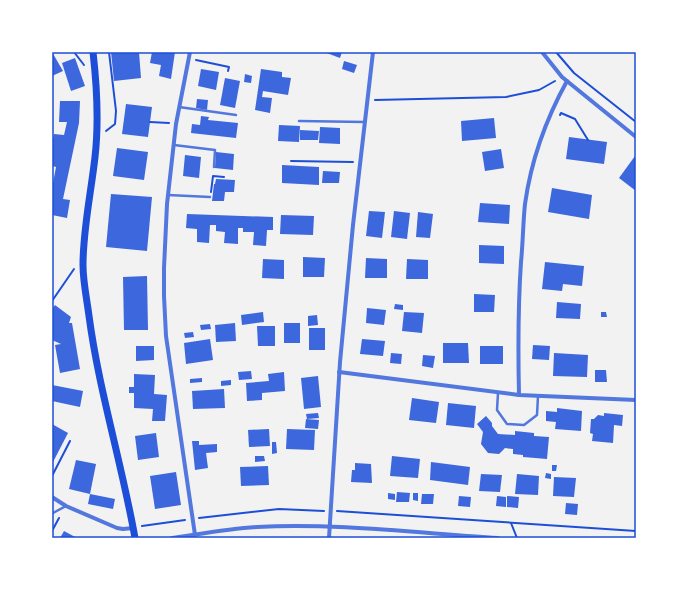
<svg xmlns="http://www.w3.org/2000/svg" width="688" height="590" viewBox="0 0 688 590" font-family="'PT Sans',sans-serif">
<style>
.building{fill:#3d67dc}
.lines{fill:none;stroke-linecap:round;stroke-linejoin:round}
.path{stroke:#1d4ed8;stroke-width:2}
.service{stroke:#5277de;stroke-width:2.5}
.minor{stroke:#5277de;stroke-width:4}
.secondary{stroke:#1d4ed8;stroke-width:7}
.neatline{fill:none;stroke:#1d4ed8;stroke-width:1.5}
</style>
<rect width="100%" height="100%" fill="#f2f2f2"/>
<g class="building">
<polygon points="52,52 63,71 52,76"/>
<polygon points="111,52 139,52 141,78 114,81"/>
<polygon points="152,52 175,52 171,79 159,76 161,65 150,63"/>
<polygon points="324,52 342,52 340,58"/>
<polygon points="75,58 85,86 71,91 62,63"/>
<polygon points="344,61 357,65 354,73 342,69"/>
<polygon points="201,69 219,72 216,90 198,86"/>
<polygon points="261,69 282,72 282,77 291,78 288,95 263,91 262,97 272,98 270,113 255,110"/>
<polygon points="245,74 252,76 251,83 244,82"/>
<polygon points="225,78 240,81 235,108 220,105"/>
<polygon points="197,99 208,100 207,110 196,108"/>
<polygon points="60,101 80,101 79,123 63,199 70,200 67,218 52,215 52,183 53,183 56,167 52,166 52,143 54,134 64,135 67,122 59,122"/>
<polygon points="126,104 152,107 148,137 122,134"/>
<polygon points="201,116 209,117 208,120 238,123 236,138 191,133 192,124 200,125"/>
<polygon points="494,118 496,138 462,141 461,121"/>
<polygon points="279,125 300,126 299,142 278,141"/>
<polygon points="320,127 340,128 340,144 319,143"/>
<polygon points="300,130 319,131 318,140 300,140"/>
<polygon points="569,137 607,142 604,164 566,159"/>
<polygon points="117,148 148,152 144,180 113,176"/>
<polygon points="501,149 504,168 485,171 482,152"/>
<polygon points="216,152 234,154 233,170 215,168"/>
<polygon points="185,155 201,157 199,178 183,176"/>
<polygon points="635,156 636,157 636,191 619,178"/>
<polygon points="282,165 319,167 319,185 282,183"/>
<polygon points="323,171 340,172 339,183 322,183"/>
<polygon points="216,179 235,180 234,192 225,192 224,201 212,201 214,184 215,184"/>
<polygon points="552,188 592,195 589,219 548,212"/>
<polygon points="111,194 152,197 147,251 106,247"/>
<polygon points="480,203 510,205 509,224 478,222"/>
<polygon points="369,211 385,212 382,238 366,236"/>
<polygon points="394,211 410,213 407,239 391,237"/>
<polygon points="418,212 433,214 430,238 416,237"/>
<polygon points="187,214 273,217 273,230 267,230 266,246 253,245 254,232 243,232 243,228 238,228 238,244 224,243 225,232 216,231 216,225 210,225 209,243 197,242 197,229 186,228"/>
<polygon points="281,215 314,216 313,235 280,234"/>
<polygon points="479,245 504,246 504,264 479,263"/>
<polygon points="303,257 325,258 324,277 303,277"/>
<polygon points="366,258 387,259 387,278 365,278"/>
<polygon points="263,259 284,260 284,279 262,278"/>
<polygon points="407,259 428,260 428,279 406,279"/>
<polygon points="545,262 584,266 582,286 563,284 562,291 542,289"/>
<polygon points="147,276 148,330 124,330 123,277"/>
<polygon points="474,294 495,295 494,312 474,312"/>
<polygon points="557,302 581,304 580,319 556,318"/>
<polygon points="395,304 403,305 403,310 394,309"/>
<polygon points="55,305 71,317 69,323 72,323 80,369 60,373 55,345 61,344 52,340 52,309"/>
<polygon points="367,308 386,310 384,325 366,323"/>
<polygon points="263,312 264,322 242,325 241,315"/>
<polygon points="404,312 424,313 422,333 402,331"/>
<polygon points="601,312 606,312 607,317 601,317"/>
<polygon points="317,315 318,325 308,326 308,316"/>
<polygon points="235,323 236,341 216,342 215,325"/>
<rect x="284" y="323" width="16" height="20"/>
<polygon points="210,324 211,329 201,330 200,325"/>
<polygon points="257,326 275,326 275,346 258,346"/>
<rect x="309" y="328" width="16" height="22"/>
<polygon points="193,332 194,337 185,338 184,333"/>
<polygon points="210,339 213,360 186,364 184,343"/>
<polygon points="362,339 385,341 383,356 360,354"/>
<polygon points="443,343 468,343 469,363 443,363"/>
<polygon points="533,345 550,346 549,360 532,359"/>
<polygon points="136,346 154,346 154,360 136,361"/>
<rect x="480" y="346" width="23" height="18"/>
<polygon points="391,353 402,354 401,364 390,363"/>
<polygon points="554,353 588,355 587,377 553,376"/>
<polygon points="423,355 435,356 433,368 422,366"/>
<polygon points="595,370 606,370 607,382 595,382"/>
<polygon points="251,371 252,379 239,380 238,372"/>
<polygon points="284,372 285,391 262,393 262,400 247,401 246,383 269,381 268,374"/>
<polygon points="134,374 155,375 154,394 167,395 165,421 152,421 153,409 134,408 134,393 129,393 129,387 134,387"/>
<polygon points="318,376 321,407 304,409 301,378"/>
<polygon points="202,378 202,382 190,383 190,379"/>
<polygon points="231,380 231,385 221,386 221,381"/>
<polygon points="52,385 83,391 80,407 52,401"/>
<polygon points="224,389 225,408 193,409 192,391"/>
<polygon points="412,398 439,402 436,423 409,420"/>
<polygon points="448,403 476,406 474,428 446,425"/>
<polygon points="557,408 582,411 581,431 555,429 556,422 546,421 546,411 557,412"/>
<polygon points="318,413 319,418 307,419 306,414"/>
<polygon points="604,413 623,415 622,426 614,425 613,443 592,441 593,434 590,433 591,419 594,419 598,415 604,416"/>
<polygon points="486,416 492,423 492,426 498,434 515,435 515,431 534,433 534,436 549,437 547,459 523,457 523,455 513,454 513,449 505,448 499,454 488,453 481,444 483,432 477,424"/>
<polygon points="306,419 319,420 318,429 305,428"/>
<polygon points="52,424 68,433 52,464"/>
<polygon points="269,429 270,446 249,447 248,430"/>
<polygon points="287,429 315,430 314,450 286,449"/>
<polygon points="156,433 159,457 138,460 135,436"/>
<polygon points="192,441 199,441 199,445 217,444 217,452 206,453 208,468 195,470"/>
<polygon points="272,442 276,442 277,453 272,454"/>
<polygon points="255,456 264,456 265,461 255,462"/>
<polygon points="392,456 420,459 418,478 390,476"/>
<polygon points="76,460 96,464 90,494 69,489"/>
<polygon points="431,462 470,467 468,485 430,480"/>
<polygon points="355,463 371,464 372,483 351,482 352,470 355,470"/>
<polygon points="552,465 557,465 556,471 552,471"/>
<polygon points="268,466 269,485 241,486 240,467"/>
<polygon points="176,472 181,505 155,509 150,476"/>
<polygon points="546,473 551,474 551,479 545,478"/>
<polygon points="481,474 502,475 500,492 479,491"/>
<polygon points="517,474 539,476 538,495 515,494"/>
<polygon points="554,477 576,478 574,497 553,496"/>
<polygon points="397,492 410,493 409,502 396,502"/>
<polygon points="388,493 395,494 395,500 388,499"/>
<polygon points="413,493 418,493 418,501 413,500"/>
<polygon points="90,494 115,499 113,509 88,504"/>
<polygon points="422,494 434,494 433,504 421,504"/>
<polygon points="459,496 471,497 470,507 458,506"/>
<polygon points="497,496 506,497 506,507 496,506"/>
<polygon points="507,496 519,497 518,508 507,507"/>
<polygon points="566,503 578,504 577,515 565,514"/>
<polygon points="64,531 77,538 60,538"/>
</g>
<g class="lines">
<g class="path">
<polyline points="74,52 84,65"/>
<polyline points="556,52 574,73 636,122"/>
<polyline points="196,60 229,67 228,71"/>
<polyline points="375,100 506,97 539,90 555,81"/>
<polyline points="560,115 561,113 575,119 588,140"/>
<polyline points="150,122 169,123"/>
<polyline points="106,131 115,124 116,111 109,52"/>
<polyline points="291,161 353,162"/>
<polyline points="211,192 213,176 224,177"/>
<polyline points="52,301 74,269"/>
<polyline points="52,476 70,441"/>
<polyline points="337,511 636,531"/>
<polyline points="199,518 279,509 324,511"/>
<polyline points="511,523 517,538"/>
<polyline points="142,526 185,520"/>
<polyline points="52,531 59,518"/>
</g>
<g class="service">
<polyline points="179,107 236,115"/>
<polyline points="299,121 365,122"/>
<polyline points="174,145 215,150 214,167"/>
<polyline points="168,195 210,197"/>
<polyline points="498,393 497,410 507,424 524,425 537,415 538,396"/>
<polyline points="53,513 66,506"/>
</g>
<g class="minor">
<polyline points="190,52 176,124 167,204 164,268 164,296 166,336 195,535"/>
<polyline points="542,52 562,77 636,137"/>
<polyline points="339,372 519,395 636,400"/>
<path d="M519 395C518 350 518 306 521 262 523 242 523 223 525 204 531 161 546 119 567 81"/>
<polyline points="52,497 66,506 117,528 123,529 133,528"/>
<path d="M172 538C200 534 228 529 257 527 337 523 418 533 498 538"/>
<polyline points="329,538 340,362 353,225 373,52"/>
</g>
<path class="secondary" d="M93 52C97 87 99 122 95 157 91 193 83 229 83 265 83 282 87 300 89 316 99 391 122 464 135 538"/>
</g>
<rect width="688" height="590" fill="none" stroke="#ffffff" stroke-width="106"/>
<rect x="53" y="53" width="582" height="484" class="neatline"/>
</svg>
